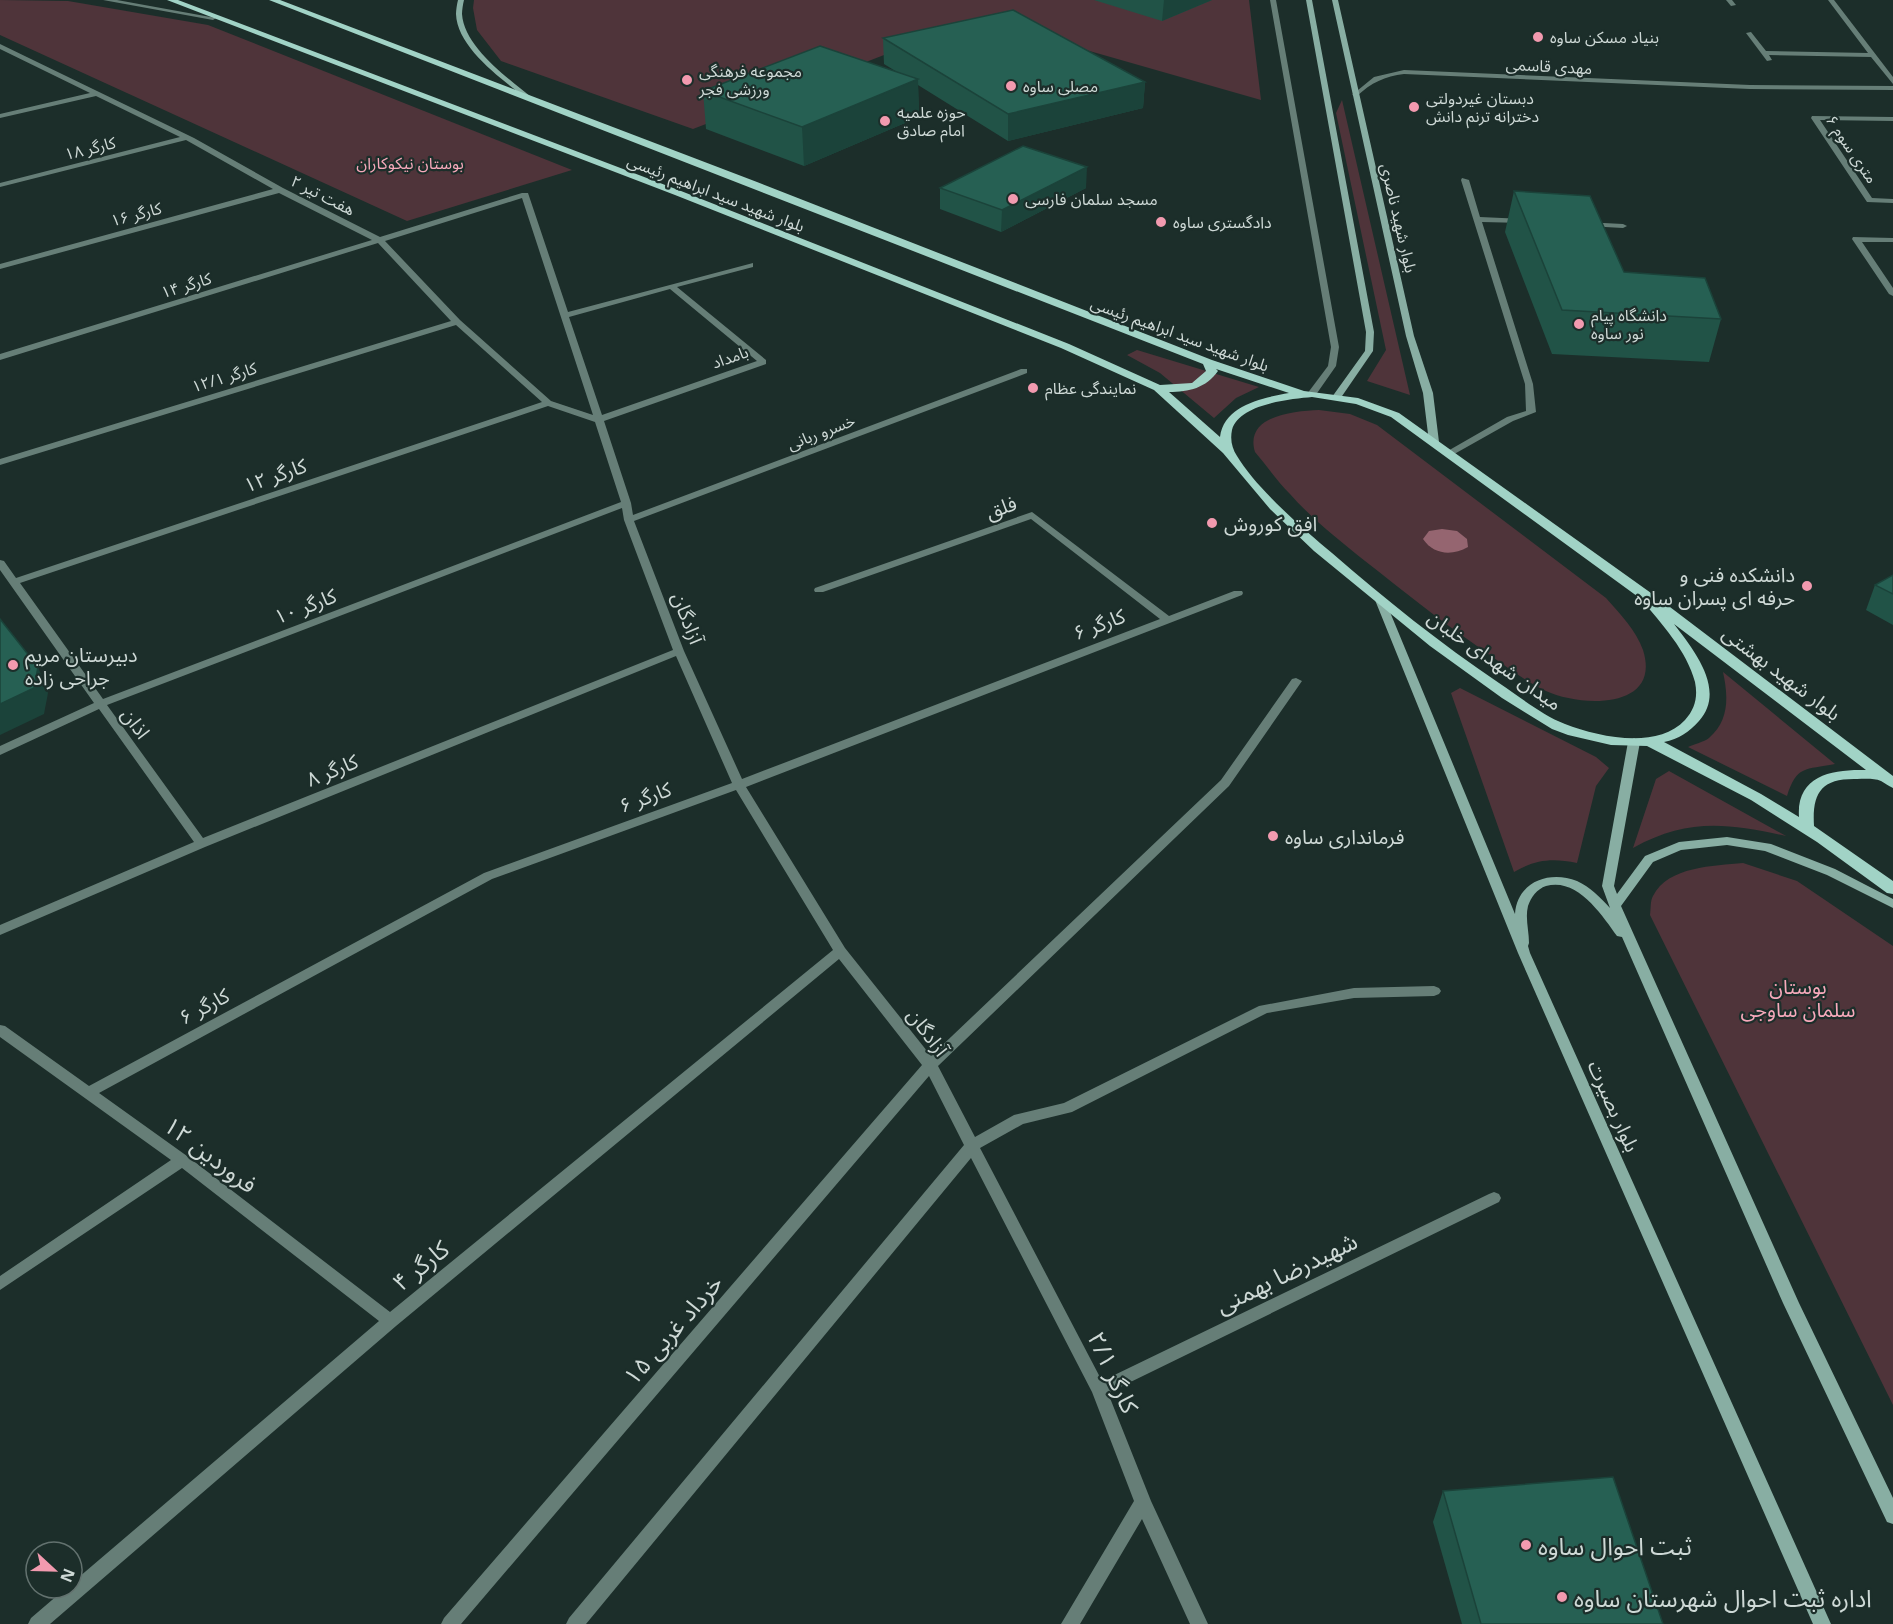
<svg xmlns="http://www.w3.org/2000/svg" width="1893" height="1624" viewBox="0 0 1893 1624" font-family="'Noto Sans','Noto Sans Arabic',sans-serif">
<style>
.green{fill:#4f343a}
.water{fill:#956570}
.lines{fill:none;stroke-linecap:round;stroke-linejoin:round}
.minor{fill:#667e77;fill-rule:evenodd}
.tertiary{fill:#667e77;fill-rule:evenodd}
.secondary{fill:#88aea3;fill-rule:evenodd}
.primary{fill:#a1d3c6;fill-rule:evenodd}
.wall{fill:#215347}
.shaded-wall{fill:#1b433a}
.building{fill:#266053;stroke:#1b433a;stroke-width:1.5}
.poi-dot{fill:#f29aaf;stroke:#1c2e2a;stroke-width:2}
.labels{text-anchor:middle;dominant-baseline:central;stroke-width:4.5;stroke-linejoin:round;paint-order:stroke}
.far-poi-label{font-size:16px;fill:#ced9d6;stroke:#1c2e2a;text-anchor:start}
.far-street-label{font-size:16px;fill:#ced9d6;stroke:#1c2e2a}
.far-park-label{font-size:16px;fill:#f7a9bb;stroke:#1c2e2a}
.street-label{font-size:20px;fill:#ced9d6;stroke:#1c2e2a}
.poi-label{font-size:20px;fill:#ced9d6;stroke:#1c2e2a;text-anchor:start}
.park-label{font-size:20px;fill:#f7a9bb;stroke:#1c2e2a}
.near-street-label{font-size:24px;fill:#ced9d6;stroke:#1c2e2a}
.near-poi-label{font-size:24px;fill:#ced9d6;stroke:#1c2e2a;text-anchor:start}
</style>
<rect width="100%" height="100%" fill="#1c2e2a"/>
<g class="green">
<polygon points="0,0 68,1 208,25 572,170 407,221 0,35"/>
<polygon points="474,0 1249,0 1261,100 977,19 693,129 501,61 477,30 473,8"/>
<polygon points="1342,100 1410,395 1367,381 1386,350 1336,113"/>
<polygon points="1137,350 1259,387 1236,398 1214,418 1160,373 1127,355"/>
<path d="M1319 410 1350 414 1377 425 1606 598C1620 614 1636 630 1643 650 1662 710 1580 707 1546 691 1521 679 1499 661 1477 646 1438 619 1402 590 1365 561 1339 540 1312 519 1290 494 1277 481 1267 466 1255 452 1244 416 1293 411 1319 410Z"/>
<path d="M1723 672 1835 764C1805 770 1797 765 1787 796L1688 747C1694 744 1704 742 1709 738 1730 720 1728 695 1723 672Z"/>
<path d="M1460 688 1596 757 1609 768 1596 786 1577 863C1553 858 1536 859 1514 872L1451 693Z"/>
<path d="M1669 771 1786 836C1727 823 1687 818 1633 848L1656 779Z"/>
<path d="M1743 863 1797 881 1893 946V1405L1650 915C1651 909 1650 901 1653 896 1668 866 1714 866 1743 863Z"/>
</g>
<path class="water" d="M1442 529 1457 531 1467 539 1468 547C1452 556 1434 555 1423 539L1429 531Z"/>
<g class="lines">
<g class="minor">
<polygon points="1726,0 1732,0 1736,5 1731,6"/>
<polygon points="1828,0 1834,0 1893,77 1893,84 1871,57 1769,55 1772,60 1767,61 1746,33 1751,32 1766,51 1868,53"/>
<path d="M0 44 194 138 283 188 380 237 522 193H528L568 312 753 263V267L677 287 766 360V364L604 421 631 503 633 515 1021 369H1027V373L634 521 684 651 742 779 1160 619 1031 519 823 592H815L814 590 815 588 1032 512 1169 616 1234 591H1242L1243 593 1242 595 746 787 845 948 931 1056 1221 780 1292 679 1296 678 1302 681 1229 786 938 1066 975 1137 1014 1115 1064 1103 1259 1006 1354 988 1434 986 1439 988 1441 991 1439 994 1434 996 1354 998 1267 1013 1072 1112 1023 1124 980 1148 1102 1381 1489 1194 1494 1192 1499 1194 1501 1198 1499 1202 1108 1393 1151 1501 1208 1624H1190L1142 1519 1080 1624H1061L1134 1501 1092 1392 971 1158 586 1624H566L569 1618 964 1145 929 1076 461 1624H441L444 1618 922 1065 839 959 396 1326 50 1624H28L31 1618 66 1588H72V1583L379 1321 182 1168 0 1290V1276L171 1160 0 1037V1025L5 1026 89 1086 484 873 732 783 676 656 205 847 0 935V925L194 842 99 709 0 755V746L94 703 0 570V560L4 561 16 578 542 402 456 325 0 465V459L451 321 378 243 0 360V354L372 240 279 193 0 269V264L273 189 186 140 0 187V183L180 137 96 96 0 118V114L90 93 0 49ZM522 198 593 415 551 401 460 320 385 241ZM670 289 757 361 602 415 569 317ZM548 406 595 422 621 502 103 699 20 583ZM622 508 624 520 673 650 203 838 107 705ZM736 790 833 950 390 1312 187 1156 99 1093 492 879Z"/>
<path d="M1404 70 1750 85 1893 86V90L1750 89 1404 74C1385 76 1371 83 1357 96L1352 95 1374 77Z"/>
<polygon points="1812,116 1893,117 1893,121 1820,120 1872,198 1893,199 1893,203 1867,202 1811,118"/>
<polygon points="1462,178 1469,180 1480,217 1524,219 1528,221 1524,223 1482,222 1533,384 1536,412 1513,421 1449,457 1446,456 1446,452 1507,417 1526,411 1525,384 1461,180"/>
<polygon points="1584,222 1623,224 1627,226 1623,228 1587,226 1584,226"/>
<polygon points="1853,237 1893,238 1893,242 1862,242 1893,288 1893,296 1889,294 1852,239"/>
</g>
<g class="tertiary">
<polygon points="103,0 117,0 216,18 213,20"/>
<polygon points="1270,0 1276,0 1339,347 1336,366 1315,396 1312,397 1307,394 1328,366 1331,347"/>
</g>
<g class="secondary">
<path d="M458 0H464C463 4 462 10 462 14 464 47 508 78 531 97V99H527C503 80 457 48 456 14 456 10 457 4 458 0Z"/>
<polygon points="1306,0 1312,0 1374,332 1373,351 1340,399 1337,400 1332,397 1365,351 1366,332"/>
<polygon points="1332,0 1338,0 1414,336 1433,393 1439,442 1434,445 1429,442 1423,393 1406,336"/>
<path d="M1380 597 1385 600 1515 914C1517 882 1549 870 1577 881 1590 887 1601 898 1610 908L1602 886 1628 742 1634 738 1640 742 1614 886 1617 894 1645 856 1679 842 1727 837 1771 844 1835 869 1893 899V908L1827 875 1765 851 1727 845 1681 850 1653 862 1621 906 1799 1303 1893 1498V1524L1887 1522 1783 1303 1622 937 1617 936C1602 915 1577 877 1546 886 1537 889 1531 897 1528 906 1525 918 1529 931 1529 943L1528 946 1530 953 1831 1624H1813L1518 953 1375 600Z"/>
</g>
<path class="primary" d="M167 0H178L681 191 1069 344 1160 385 1192 383 1206 371 1203 364 269 0H280L757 182 1212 360 1304 391 1358 398 1399 413 1651 593 1659 604H1666L1893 776V788C1888 786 1885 783 1881 781 1874 778 1864 779 1857 779 1821 778 1812 793 1814 826L1893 881V894L1887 893 1817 842 1751 800 1647 746 1611 745 1568 735 1552 729 1502 698 1430 646 1314 551 1270 509 1223 453 1154 390 1061 348 675 195ZM1216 369 1289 393C1262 398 1224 405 1220 437L1169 392C1189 392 1206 388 1218 371ZM1312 397 1356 404 1391 417 1641 599C1661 623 1687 651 1695 682 1698 697 1695 709 1685 720 1657 750 1599 737 1565 724 1542 715 1520 697 1499 683 1441 644 1385 599 1332 553 1302 528 1256 488 1237 456 1232 448 1230 440 1232 430 1239 404 1290 399 1312 397ZM1674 624 1866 770C1833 769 1796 775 1799 817L1761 794 1664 742C1679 739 1689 732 1699 721 1727 690 1693 649 1674 624Z"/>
</g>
<g class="wall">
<polygon points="1094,0 1212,0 1162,21"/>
<polygon points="883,38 1145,82 1143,108 1008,141 918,85 919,117 804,166 706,129 703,91 897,72 884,64"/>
<polygon points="940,188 1086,188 1001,232 940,209"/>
<polygon points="1514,191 1624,272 1721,319 1709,362 1552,354 1505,232"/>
<polygon points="1893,575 1893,625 1866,610 1875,585"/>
<polygon points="1443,1491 1663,1624 1462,1624 1433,1522"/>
</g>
<g class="shaded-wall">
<polygon points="1164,0 1212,0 1162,21"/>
<polygon points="918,79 919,117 804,166 802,127"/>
<polygon points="1145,82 1143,108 1008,141 1008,114"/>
<polygon points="1087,167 1086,188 1001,232 1002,210"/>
<polygon points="38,667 48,693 44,714 0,735 0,704"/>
</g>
<g class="building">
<polygon points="1013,10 1145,82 1008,114 883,38"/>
<polygon points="820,46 918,79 802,127 703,91"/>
<polygon points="1023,146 1087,167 1002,210 940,188"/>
<polygon points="1514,191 1590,196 1624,272 1705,278 1721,319 1562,310"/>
<polygon points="1893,575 1893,594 1875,585"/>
<polygon points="0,619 38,667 34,688 0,704"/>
<polygon points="1613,1477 1663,1624 1481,1624 1443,1491"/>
</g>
<g class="poi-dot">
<circle cx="1538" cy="37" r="6"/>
<circle cx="687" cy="80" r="6"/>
<circle cx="1011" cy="86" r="6"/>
<circle cx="1414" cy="107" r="6"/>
<circle cx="885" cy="121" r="6"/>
<circle cx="1013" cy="199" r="6"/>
<circle cx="1161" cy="222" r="6"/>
<circle cx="1579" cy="324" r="6"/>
<circle cx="1033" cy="388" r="6"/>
<circle cx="1212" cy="523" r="6"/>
<circle cx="1807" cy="586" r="6"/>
<circle cx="13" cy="665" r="6"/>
<circle cx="1273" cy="836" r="6"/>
<circle cx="1526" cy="1545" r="6"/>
<circle cx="1562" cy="1597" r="6"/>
</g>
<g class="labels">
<g class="far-poi-label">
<text x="1550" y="37">بنیاد مسکن ساوه</text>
<text x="699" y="71">مجموعه فرهنگی<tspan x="699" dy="18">ورزشی فجر</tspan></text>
<text x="1023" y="86">مصلی ساوه</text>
<text x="1426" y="98">دبستان غیردولتی<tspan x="1426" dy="18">دخترانه ترنم دانش</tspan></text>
<text x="897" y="112">حوزه علمیه<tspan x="897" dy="18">امام صادق</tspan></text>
<text x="1025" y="199">مسجد سلمان فارسی</text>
<text x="1173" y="222">دادگستری ساوه</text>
<text x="1591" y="315">دانشگاه پیام<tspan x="1591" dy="18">نور ساوه</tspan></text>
<text x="1045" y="388">نمایندگی عظام</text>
</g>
<g class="far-street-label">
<text transform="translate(1549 66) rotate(3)">مهدی قاسمی</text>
<text transform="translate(90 148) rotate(-14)">کارگر ۱۸</text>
<text transform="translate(1852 149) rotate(56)">۶ متری سوم</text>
<text transform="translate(716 193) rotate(21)">بلوار شهید سید ابراهیم رئیسی</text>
<text transform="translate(323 195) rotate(27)">هفت تیر ۲</text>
<text transform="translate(136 214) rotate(-15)">کارگر ۱۶</text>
<text transform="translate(1399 218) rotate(77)">بلوار شهید ناصری</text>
<text transform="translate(186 285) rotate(-17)">کارگر ۱۴</text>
<text transform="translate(1180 334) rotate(20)">بلوار شهید سید ابراهیم رئیسی</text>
<text transform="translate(730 357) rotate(-19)">بامداد</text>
<text transform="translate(224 377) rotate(-17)">کارگر ۱۲/۱</text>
<text transform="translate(821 432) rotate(-21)">خسرو ربانی</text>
</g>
<g class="far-park-label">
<text x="410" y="163">بوستان نیکوکاران</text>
</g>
<g class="street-label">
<text transform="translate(275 475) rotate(-19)">کارگر ۱۲</text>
<text transform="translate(1001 507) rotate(-19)">فلق</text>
<text transform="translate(305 606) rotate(-21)">کارگر ۱۰</text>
<text transform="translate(688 618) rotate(69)">آزادگان</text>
<text transform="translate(1099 624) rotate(-21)">کارگر ۶</text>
<text transform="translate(1495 660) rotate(35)">میدان شهدای خلبان</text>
<text transform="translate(1782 673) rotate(37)">بلوار شهید بهشتی</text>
<text transform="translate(136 723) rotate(54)">اذان</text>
<text transform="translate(332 770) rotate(-22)">کارگر ۸</text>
<text transform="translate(645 797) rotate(-20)">کارگر ۶</text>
<text transform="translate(204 1006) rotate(-28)">کارگر ۶</text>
<text transform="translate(928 1032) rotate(53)">آزادگان</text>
<text transform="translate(1614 1106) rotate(66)">بلوار بصیرت</text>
</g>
<g class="poi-label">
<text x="1224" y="523">افق کوروش</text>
<text x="1795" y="574" text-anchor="end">دانشکده فنی و<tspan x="1795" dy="23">حرفه ای پسران ساوه</tspan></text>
<text x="25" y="654">دبیرستان مریم<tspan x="25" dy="23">جراحی زاده</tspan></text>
<text x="1285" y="836">فرمانداری ساوه</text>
</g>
<g class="park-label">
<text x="1798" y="986">بوستان<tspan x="1798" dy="23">سلمان ساوجی</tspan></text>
</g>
<g class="near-street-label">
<text transform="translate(211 1154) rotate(37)">۱۲ فروردین</text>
<text transform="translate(420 1265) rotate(-39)">کارگر ۴</text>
<text transform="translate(1286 1272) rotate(-26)">شهیدرضا بهمنی</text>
<text transform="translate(672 1329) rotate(-49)">۱۵ خرداد غربی</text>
<text transform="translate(1114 1372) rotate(65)">کارگر ۲/۱</text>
</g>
<g class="near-poi-label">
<text x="1538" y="1545">ثبت احوال ساوه</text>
<text x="1574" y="1597">اداره ثبت احوال شهرستان ساوه</text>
</g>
</g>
<g transform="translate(54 1570) rotate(112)"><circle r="28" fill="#1c2e2a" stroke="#63726f" stroke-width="1.5"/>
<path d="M0-4.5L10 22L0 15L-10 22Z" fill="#f29aaf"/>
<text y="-9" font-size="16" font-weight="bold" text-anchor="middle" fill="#ced9d6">N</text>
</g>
</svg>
